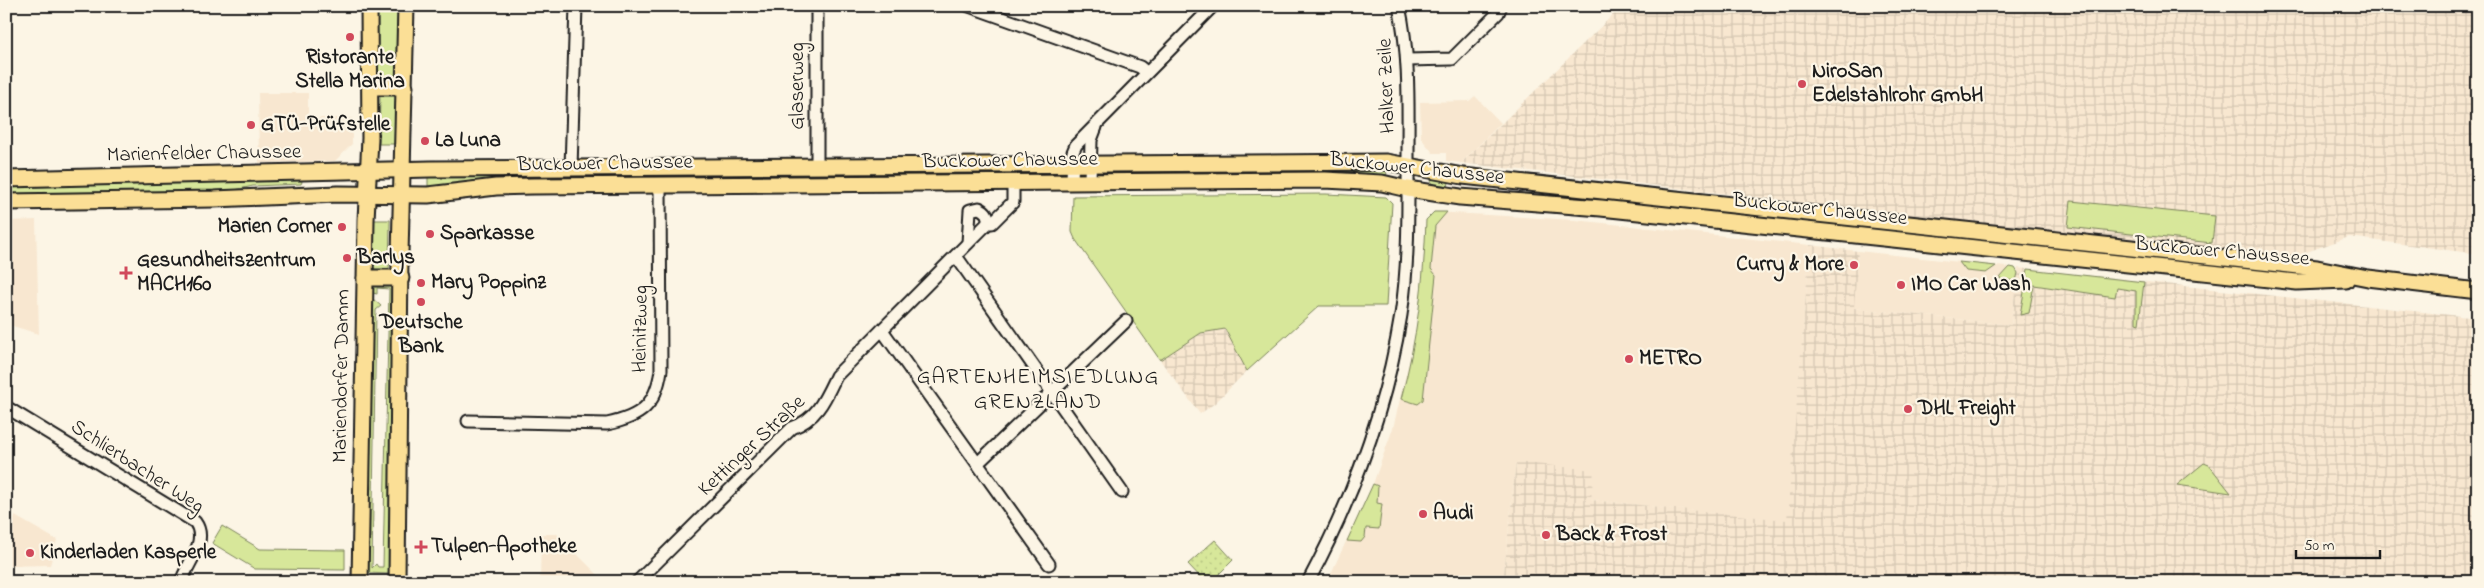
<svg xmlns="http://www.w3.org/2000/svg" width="2484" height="588" viewBox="0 0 2484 588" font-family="'Indie Flower',sans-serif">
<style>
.built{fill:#f8e7d0}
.industrial{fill:url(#industrial-grid)}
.grass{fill:#d7e79a;stroke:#7a825b;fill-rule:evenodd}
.park{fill:url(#park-dots);stroke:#7a825b}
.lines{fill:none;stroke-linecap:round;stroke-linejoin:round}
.minor-casing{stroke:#1c1c1c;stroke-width:15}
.major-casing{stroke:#1c1c1c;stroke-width:19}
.minor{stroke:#fcf5e5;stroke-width:11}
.major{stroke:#fbdf96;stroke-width:15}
.poi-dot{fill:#d1495b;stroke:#fcf5e5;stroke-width:2}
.labels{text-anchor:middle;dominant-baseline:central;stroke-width:4.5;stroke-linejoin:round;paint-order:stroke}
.poi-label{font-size:21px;font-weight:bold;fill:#1c1c1c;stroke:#fcf5e5;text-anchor:start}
.street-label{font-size:21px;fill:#1c1c1c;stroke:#fcf5e5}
.neighbourhood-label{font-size:22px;letter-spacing:1px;fill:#1c1c1c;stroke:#fcf5e5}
</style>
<defs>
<pattern id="industrial-grid" width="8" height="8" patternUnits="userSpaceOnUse" patternTransform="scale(1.25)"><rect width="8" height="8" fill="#f8e7d0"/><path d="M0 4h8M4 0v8" fill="none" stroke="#d4c6b2"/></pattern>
<pattern id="park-dots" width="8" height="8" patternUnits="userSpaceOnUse" patternTransform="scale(1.25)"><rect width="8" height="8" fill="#d7e79a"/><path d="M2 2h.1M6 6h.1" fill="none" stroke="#b8c684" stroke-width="1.8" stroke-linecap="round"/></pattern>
</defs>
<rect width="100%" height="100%" fill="#fcf5e5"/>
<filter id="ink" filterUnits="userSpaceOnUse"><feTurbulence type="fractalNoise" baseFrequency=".02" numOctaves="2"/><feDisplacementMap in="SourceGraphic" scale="10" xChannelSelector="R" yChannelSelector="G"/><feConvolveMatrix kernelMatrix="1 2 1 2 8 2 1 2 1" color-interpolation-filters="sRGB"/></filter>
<g filter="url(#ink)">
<g class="built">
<polygon points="258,93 308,93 308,118 352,118 352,144 335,161 259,163"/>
<polygon points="1475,96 1501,123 1461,163 1446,161 1446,153 1433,153 1421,138 1420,102 1469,101"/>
<polygon points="1434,212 1575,220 1810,245 1788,521 1591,500 1516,462 1503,582 1327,582 1373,484 1393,428 1415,338 1423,280 1426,220"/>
<polygon points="36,220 39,334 6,324 6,221"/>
<polygon points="1858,251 2015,268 2018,273 2011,325 1853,308"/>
<polygon points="15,516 57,540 50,565 6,566 6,520 11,522"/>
<polygon points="541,534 557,534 605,582 540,582"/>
</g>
<g class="industrial">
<polygon points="1622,6 2478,6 2478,254 2349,237 2287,259 1461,163"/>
<polygon points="1810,245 1858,251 1854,308 2011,325 2018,268 2478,318 2478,582 1503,582 1516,462 1594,470 1591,500 1787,520"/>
<polygon points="1225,329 1247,371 1215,403 1200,414 1160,360 1201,333"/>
</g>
<g class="grass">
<path d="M377 6H399L397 80H381C371 60 376 28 377 6Z"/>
<polygon points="382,94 395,94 398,97 396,144 379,144 380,97"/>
<polygon points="1313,170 1318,173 1316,174 1100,176 1100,173"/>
<polygon points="1336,170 1387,171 1386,178 1334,173"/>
<polygon points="1048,172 1048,177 818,179 818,174"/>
<polygon points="806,174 807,179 670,180 670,175"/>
<polygon points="659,175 659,180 573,181 573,176"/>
<polygon points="554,176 554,181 428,188 428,177"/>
<polygon points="1431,176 1450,179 1448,186 1431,183"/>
<polygon points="301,179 302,182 301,184 253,186 230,191 6,194 6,184"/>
<polygon points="1326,194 1386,197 1392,203 1386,306 1319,306 1247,371 1225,329 1201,333 1160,360 1075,239 1072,232 1073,196"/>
<polygon points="2071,201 2215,216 2212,243 2068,227"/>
<path d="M1434 212H1447L1435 226 1431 269 1436 275 1423 400 1418 404 1401 399C1417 340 1424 281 1426 220Z"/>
<polygon points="373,220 390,220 389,271 373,269"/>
<polygon points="1959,262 1996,266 1986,273 1966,271"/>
<polygon points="2010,267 2015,268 2018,273 2016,281 1999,279"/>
<polygon points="2028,269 2144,282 2139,324 2136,323 2136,291 2117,288 2115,297 2034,285 2029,313 2020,315"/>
<path d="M373 284 392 285 393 287 390 569 389 574 367 573ZM377 288 389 289 383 567H378L376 564 372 568 376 310 381 306 373 299V293L377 294Z"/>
<polygon points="2204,463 2209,465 2231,493 2177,485"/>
<polygon points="1373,484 1378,486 1377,503 1382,504 1379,529 1366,528 1365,537 1361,542 1347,541"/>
<polygon points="222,526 260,549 345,550 345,570 255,569 212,543"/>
</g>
<polygon class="park" points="1215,540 1233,560 1218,575 1224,582 1205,582 1188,564"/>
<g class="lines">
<g class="minor-casing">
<g id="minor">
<polyline points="817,6 817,167"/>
<polyline points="969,6 1140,67 1146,72"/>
<polyline points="1407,60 1452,59 1498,13 1501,6"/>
<polyline points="571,168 576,6"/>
<polyline points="1072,181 1073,152 1076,145 1213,6"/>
<polyline points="1090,181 1091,140 1096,127"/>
<path d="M968 243 970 210 979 208C986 211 989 215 988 223"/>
<polyline points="956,256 1122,492"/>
<polyline points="882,330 1049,564"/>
<path d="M6 407 195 522C209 541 187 563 181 582"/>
<path d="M468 421 607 424C641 417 656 405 661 370L660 185"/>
<polyline points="978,463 1126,321"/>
<path d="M637 582 792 428C817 419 825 399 836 376L988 223H992L1013 202V182"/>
<path d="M1308 582C1353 498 1386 409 1401 315 1409 263 1408 210 1408 157 1408 107 1410 55 1399 6"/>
</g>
</g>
<g class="major-casing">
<g id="major">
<polyline points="370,87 405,87"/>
<polyline points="6,179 431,169 1386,162 1463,176 2317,268 2368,278 2478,291"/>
<polyline points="6,202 214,199 338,194 428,195 496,187 532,186 1325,180 1382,183 1408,189 1460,197 1601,208 2297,282 2346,280"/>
<polyline points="365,278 401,278"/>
<polyline points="360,582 366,220 370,138 369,6"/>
<polyline points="397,582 400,255 406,6"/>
</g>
</g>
<use href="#minor" class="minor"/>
<use href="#major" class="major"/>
</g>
</g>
<g class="poi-dot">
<circle cx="350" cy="37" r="5"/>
<circle cx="1802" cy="84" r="5"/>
<circle cx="251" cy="125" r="5"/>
<circle cx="425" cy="141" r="5"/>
<circle cx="342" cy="227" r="5"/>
<circle cx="430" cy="234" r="5"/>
<circle cx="347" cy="258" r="5"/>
<circle cx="1854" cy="265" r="5"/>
<path d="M123.5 265.5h5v5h5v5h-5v5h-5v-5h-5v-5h5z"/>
<circle cx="421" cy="283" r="5"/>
<circle cx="1901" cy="285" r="5"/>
<circle cx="421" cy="302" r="5"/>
<circle cx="1629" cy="359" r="5"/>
<circle cx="1908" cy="409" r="5"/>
<circle cx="1423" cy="514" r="5"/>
<circle cx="1546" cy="535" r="5"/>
<path d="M418.5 539.5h5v5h5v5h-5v5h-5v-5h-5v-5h5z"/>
<circle cx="30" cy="553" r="5"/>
</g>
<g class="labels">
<g class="poi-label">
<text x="350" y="58" text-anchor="middle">Ristorante<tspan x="350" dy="24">Stella Marina</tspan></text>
<text x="1812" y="72">NiroSan<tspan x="1812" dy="24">Edelstahlrohr GmbH</tspan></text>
<text x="261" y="125">GTÜ-Prüfstelle</text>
<text x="435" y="141">La Luna</text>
<text x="332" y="227" text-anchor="end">Marien Corner</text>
<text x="440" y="234">Sparkasse</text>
<text x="357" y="258">Barlys</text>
<text x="137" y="261">Gesundheitszentrum<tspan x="137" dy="24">MACH160</tspan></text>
<text x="1844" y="265" text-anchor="end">Curry &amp; More</text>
<text x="431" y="283">Mary Poppinz</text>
<text x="1911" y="285">IMO Car Wash</text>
<text x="421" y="323" text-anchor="middle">Deutsche<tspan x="421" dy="24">Bank</tspan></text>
<text x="1639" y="359">METRO</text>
<text x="1918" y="409">DHL Freight</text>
<text x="1433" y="514">Audi</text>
<text x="1556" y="535">Back &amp; Frost</text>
<text x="431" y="547">Tulpen-Apotheke</text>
<text x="40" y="553">Kinderladen Kasperle</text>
</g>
<g class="street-label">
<text transform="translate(798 86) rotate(-90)">Glaserweg</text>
<text transform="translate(1387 86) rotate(-92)">Halker Zeile</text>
<text transform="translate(204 154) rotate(-1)">Marienfelder Chaussee</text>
<text transform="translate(1010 161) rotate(-1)">Buckower Chaussee</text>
<text transform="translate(605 164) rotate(-1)">Buckower Chaussee</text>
<text transform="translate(1417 169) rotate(6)">Buckower Chaussee</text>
<text transform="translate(1820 210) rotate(6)">Buckower Chaussee</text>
<text transform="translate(2222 252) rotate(5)">Buckower Chaussee</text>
<text transform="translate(641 329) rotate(-89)">Heinitzweg</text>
<text transform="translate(342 376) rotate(-89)">Mariendorfer Damm</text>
<text transform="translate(752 446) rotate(-43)">Kettinger Straße</text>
<text transform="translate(137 467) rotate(33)">Schlierbacher Weg</text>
</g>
<g class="neighbourhood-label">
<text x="1038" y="378">GARTENHEIMSIEDLUNG<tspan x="1038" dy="25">GRENZLAND</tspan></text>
</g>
</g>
<rect width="2484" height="588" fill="none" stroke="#fcf5e5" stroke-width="25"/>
<rect x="12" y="12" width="2459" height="563" fill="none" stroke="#1c1c1c" stroke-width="2" filter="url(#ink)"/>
<path d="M2296 550v8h84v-8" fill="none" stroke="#1c1c1c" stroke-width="2.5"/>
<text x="2304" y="550" font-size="15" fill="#1c1c1c" stroke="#fcf5e5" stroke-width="4" paint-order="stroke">50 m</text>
</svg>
